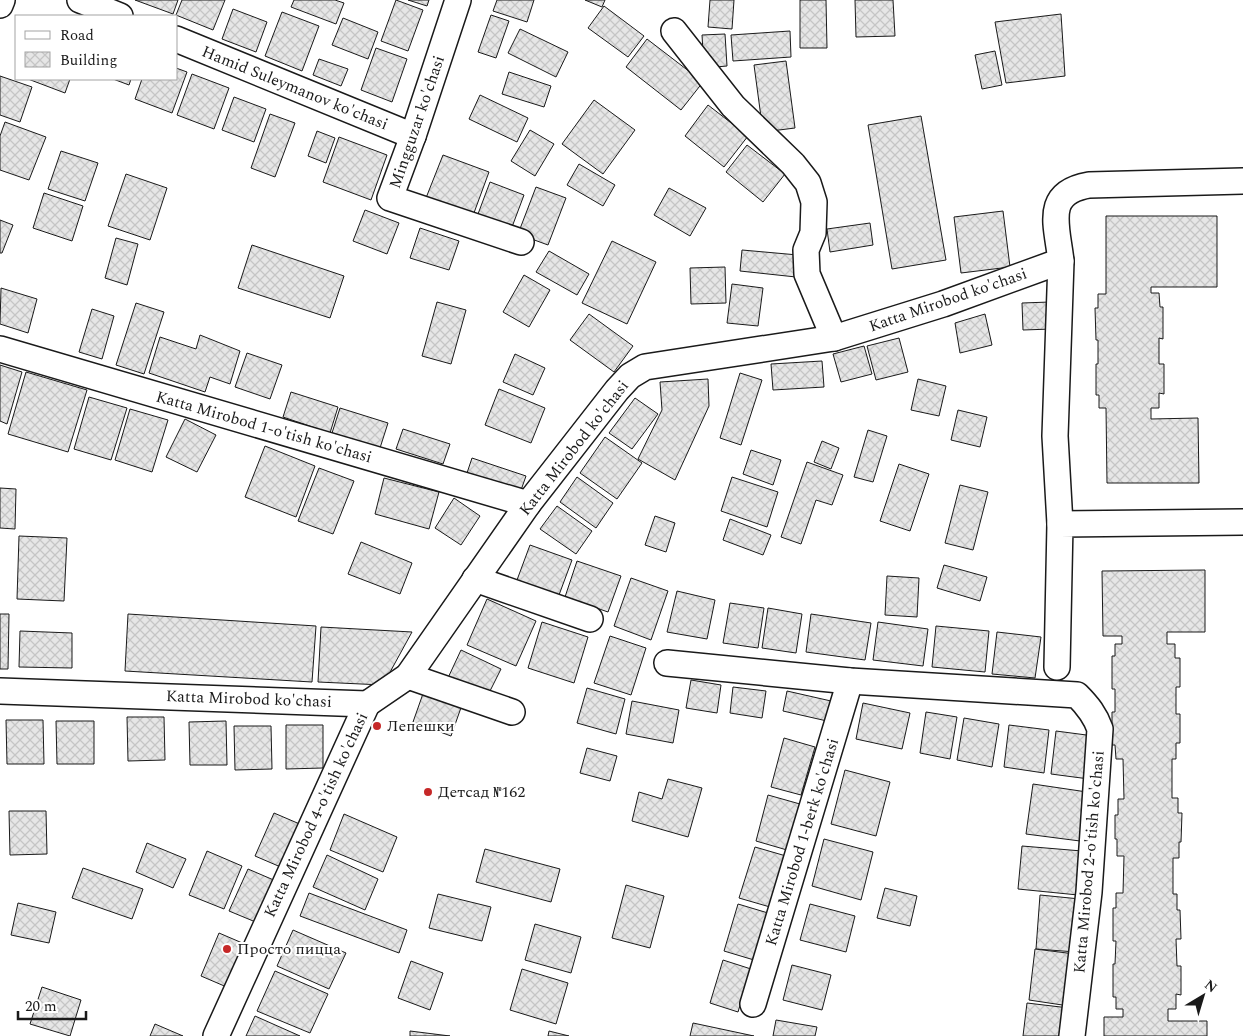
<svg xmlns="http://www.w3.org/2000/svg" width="1243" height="1036" viewBox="0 0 1243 1036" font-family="Spectral,serif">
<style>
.building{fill:url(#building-cross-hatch);stroke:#1a1a1a}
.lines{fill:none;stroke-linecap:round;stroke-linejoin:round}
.minor-casing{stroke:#1a1a1a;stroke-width:28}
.minor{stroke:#fff;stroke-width:25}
.poi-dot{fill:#c62828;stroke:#fff;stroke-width:2}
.labels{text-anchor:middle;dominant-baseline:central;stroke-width:4;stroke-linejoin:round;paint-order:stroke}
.street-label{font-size:16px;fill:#1a1a1a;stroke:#fff}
.poi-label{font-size:16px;fill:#1a1a1a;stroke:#fff;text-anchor:start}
</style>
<defs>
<pattern id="building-cross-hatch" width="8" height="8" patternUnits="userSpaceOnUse" patternTransform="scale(1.25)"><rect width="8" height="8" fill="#e6e6e6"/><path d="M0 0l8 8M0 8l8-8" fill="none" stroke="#c5c5c5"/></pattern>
</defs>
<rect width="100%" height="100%" fill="#fff"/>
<g class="building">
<polygon points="135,0 178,0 173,14"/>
<polygon points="182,0 225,0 213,30 176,15"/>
<polygon points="294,0 335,0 344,3 336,24 291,7"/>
<polygon points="396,0 423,10 408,51 381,41"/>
<polygon points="408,0 429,0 427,6"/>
<polygon points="497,0 534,0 527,22 493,11"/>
<polygon points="585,0 605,0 602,7"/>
<polygon points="710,0 734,0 732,29 708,27"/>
<polygon points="800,0 826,0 827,48 800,48"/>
<polygon points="855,0 893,0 895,36 856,37"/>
<polygon points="604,6 644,36 628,57 588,28"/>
<polygon points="233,9 267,22 256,52 222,39"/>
<polygon points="282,12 319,26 302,71 265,56"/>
<polygon points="1061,14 1065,76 1006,83 995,22"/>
<polygon points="491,15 509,21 496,58 478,52"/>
<polygon points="343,18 378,32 368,59 332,45"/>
<polygon points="520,29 568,52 556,77 508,53"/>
<polygon points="790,31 791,57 733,61 731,35"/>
<polygon points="725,34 727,66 704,68 702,35"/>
<polygon points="647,39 703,82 681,110 626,67"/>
<polygon points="376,48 407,59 392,102 361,90"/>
<polygon points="995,51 1002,85 982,89 975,55"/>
<polygon points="319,59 348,69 341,86 313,75"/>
<polygon points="786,61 795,128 763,132 754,65"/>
<polygon points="176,68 187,72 172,113 135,99 142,79 176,79"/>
<polygon points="509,72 551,86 544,107 502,94"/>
<polygon points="192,74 229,88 214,129 177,115"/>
<polygon points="0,76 32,87 20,122 0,115"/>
<polygon points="28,79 70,79 65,93"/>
<polygon points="113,79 131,79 129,85"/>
<polygon points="480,95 528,118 517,142 469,119"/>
<polygon points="234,97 266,109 254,142 222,130"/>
<polygon points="594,100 635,130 603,174 562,144"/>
<polygon points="708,105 748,136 724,167 685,136"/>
<polygon points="270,114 295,123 275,177 251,168"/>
<polygon points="921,116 946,260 892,269 868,125"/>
<polygon points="5,122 46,137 29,180 0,170 0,136"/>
<polygon points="530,130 554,144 535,176 511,161"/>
<polygon points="317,131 335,138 326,163 308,156"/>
<polygon points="339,137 387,155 371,200 323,182"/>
<polygon points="747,145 785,174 763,202 726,172"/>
<polygon points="61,151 98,163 85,201 48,189"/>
<polygon points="443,155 489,172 471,221 424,203"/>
<polygon points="579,164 615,185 603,206 567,185"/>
<polygon points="126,174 167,188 150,240 108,226"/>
<polygon points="490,182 524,195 509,235 475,222"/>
<polygon points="536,187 566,198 548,245 518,234"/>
<polygon points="669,188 706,208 690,236 654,215"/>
<polygon points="44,193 83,206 72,241 33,228"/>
<polygon points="365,210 399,223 387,254 353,241"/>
<polygon points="1003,211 1010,267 961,273 954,217"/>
<polygon points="1106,216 1217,216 1217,287 1151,287 1151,293 1159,293 1160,307 1163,307 1163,339 1159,338 1159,364 1164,364 1164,394 1159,393 1159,408 1151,408 1151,419 1198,418 1199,483 1107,483 1106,408 1099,408 1099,395 1096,395 1096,364 1098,364 1098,340 1096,340 1095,308 1098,308 1098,294 1106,294"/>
<polygon points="0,220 13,225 2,253 0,253"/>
<polygon points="870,223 873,245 830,252 827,229"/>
<polygon points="420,228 459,241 449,270 410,258"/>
<polygon points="116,238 138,244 127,285 105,278"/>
<polygon points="612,241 656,262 627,324 582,303"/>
<polygon points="252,245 344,276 330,318 238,288"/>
<polygon points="742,250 798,255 796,277 740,271"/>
<polygon points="549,251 589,274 577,295 536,272"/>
<polygon points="725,267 726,303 691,304 690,268"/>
<polygon points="524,275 550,290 529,327 503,312"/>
<polygon points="732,284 763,288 758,326 727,323"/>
<polygon points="1,288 37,299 28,333 0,324"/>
<polygon points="437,302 466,310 451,364 422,356"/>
<polygon points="1050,302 1052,329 1023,330 1022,303"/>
<polygon points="136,303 164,312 144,374 116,365"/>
<polygon points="92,309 114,316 102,359 79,352"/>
<polygon points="589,314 633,346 614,372 570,340"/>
<polygon points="985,314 992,345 960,353 955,323"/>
<polygon points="200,335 240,351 230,384 210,377 205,392 149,373 160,337 196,349"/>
<polygon points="899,338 908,372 876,380 867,346"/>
<polygon points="864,346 872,374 841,382 833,354"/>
<polygon points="247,353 282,365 270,399 235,387"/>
<polygon points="515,354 545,368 533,395 503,382"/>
<polygon points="822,361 824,387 773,390 771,364"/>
<polygon points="0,365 22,372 7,424 0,421"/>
<polygon points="26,372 87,390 68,452 8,434"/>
<polygon points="740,373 762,380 741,445 720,438"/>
<polygon points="708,379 709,406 675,480 638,459 662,410 660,382"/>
<polygon points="918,379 946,386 939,416 911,410"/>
<polygon points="499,389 545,408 531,443 485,425"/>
<polygon points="291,392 338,407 330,433 283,417"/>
<polygon points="89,397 127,408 111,460 74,449"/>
<polygon points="635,398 658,414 632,449 609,433"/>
<polygon points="340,408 388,423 380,448 332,433"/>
<polygon points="130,409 168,420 152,472 115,460"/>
<polygon points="958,410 987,417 980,447 951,440"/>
<polygon points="185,419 216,435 197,472 166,457"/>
<polygon points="403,429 450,444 443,464 396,449"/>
<polygon points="868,430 887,436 873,482 854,477"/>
<polygon points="605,437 642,463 617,499 580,473"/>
<polygon points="822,441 839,448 831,469 814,462"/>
<polygon points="265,446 315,466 296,517 245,497"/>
<polygon points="751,450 781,460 773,485 743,474"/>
<polygon points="472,458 526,476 520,493 466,476"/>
<polygon points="807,462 843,475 832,505 816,500 801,544 781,537"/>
<polygon points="899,464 929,474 910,531 880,521"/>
<polygon points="319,468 354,481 333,534 298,521"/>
<polygon points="577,477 613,503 596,528 560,502"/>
<polygon points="732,477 778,492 767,527 721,511"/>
<polygon points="384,478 439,492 429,529 375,514"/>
<polygon points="960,485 988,492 973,550 945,543"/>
<polygon points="0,488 16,489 15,529 0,528"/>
<polygon points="454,498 480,516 461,545 435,528"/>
<polygon points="557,506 592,531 576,554 540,529"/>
<polygon points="655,516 675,523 666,552 645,545"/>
<polygon points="730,519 771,535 763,555 723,540"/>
<polygon points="19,536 67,538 64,601 17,599"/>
<polygon points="361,542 412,563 400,594 348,574"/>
<polygon points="530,545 572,560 559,595 517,580"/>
<polygon points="577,561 621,576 608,612 565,597"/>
<polygon points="944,565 987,577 980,601 937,588"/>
<polygon points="1205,570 1205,632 1167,632 1167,644 1175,644 1175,658 1180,658 1180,687 1176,687 1176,714 1180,714 1180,743 1176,743 1176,759 1172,759 1172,798 1178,798 1178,813 1182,813 1181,842 1179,842 1179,858 1173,858 1173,894 1177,894 1177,910 1180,910 1181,939 1176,939 1177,966 1181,966 1181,995 1176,994 1176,1009 1168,1009 1168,1021 1207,1021 1207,1036 1104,1036 1104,1017 1123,1017 1123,1009 1116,1009 1116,997 1113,997 1113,964 1115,964 1116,941 1113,941 1113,908 1116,908 1116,893 1123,893 1124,856 1117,856 1117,839 1115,839 1115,815 1118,815 1118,799 1124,799 1123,759 1116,759 1115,745 1112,745 1112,712 1115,712 1115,689 1112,689 1112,656 1115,656 1115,644 1122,644 1122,636 1103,636 1102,571"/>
<polygon points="887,576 919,578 917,617 885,615"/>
<polygon points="631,578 668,591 651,640 614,626"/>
<polygon points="677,591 715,600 707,639 667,632"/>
<polygon points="487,599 536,621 516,666 467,645"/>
<polygon points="730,603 764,608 758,648 723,643"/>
<polygon points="768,608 802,614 796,653 762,648"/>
<polygon points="0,614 9,614 8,669 0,669"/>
<polygon points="128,614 316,626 312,682 125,671"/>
<polygon points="811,614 871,623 865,660 806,652"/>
<polygon points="542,622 588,637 574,683 528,668"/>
<polygon points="878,622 928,629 923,666 873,660"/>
<polygon points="936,626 989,631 985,672 932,667"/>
<polygon points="321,627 412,632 383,685 318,682"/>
<polygon points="20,631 72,633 72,668 19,667"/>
<polygon points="997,632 1041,637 1035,678 992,674"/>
<polygon points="610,636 646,648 631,695 594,683"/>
<polygon points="461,650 501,669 486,699 447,680"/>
<polygon points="691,680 721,685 717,713 686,708"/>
<polygon points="733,687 766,691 762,718 730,713"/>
<polygon points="425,688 463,702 451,736 413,722"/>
<polygon points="587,688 625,699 616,734 577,723"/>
<polygon points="787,691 831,701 827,721 783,711"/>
<polygon points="632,701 679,710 673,743 626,734"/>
<polygon points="863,703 910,713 902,749 856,739"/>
<polygon points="926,712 957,717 950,759 920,753"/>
<polygon points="127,717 164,717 165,760 128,761"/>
<polygon points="964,718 999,724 992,767 957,760"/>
<polygon points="6,720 43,720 44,764 7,764"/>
<polygon points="56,721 94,721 94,764 57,764"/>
<polygon points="226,721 227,765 190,765 189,722"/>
<polygon points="286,725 323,725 323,768 286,769"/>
<polygon points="1009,725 1049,730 1044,773 1004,767"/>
<polygon points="234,726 271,726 272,769 235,770"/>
<polygon points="1056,731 1094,736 1089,779 1051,774"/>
<polygon points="784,738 815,747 801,795 771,787"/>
<polygon points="587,748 617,756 610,781 580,773"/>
<polygon points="845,770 890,782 876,836 831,824"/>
<polygon points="668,779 702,788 688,837 632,821 639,792 662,799"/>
<polygon points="1033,784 1087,792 1080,841 1026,834"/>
<polygon points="768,795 800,804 787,850 756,841"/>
<polygon points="9,811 46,811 47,854 10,855"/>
<polygon points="274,813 302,825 283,868 255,856"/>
<polygon points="344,814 397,837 383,872 330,850"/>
<polygon points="824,839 873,852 861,900 812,886"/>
<polygon points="147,843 186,859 173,888 136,872"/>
<polygon points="1022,846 1082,851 1078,895 1018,889"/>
<polygon points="755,847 786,856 770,907 739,898"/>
<polygon points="485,849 560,869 551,902 476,882"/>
<polygon points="207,851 242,866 224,909 189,895"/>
<polygon points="327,855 378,879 365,910 313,887"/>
<polygon points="83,868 143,889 132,919 72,898"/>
<polygon points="248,869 276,881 258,923 229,911"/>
<polygon points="626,885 664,896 650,948 612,938"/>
<polygon points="885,888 917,896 910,926 877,918"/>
<polygon points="309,893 407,930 399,953 300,916"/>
<polygon points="438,894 491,907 482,941 429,928"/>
<polygon points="1040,895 1080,899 1076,952 1036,949"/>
<polygon points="18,903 56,912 49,943 11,935"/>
<polygon points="738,904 768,913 754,960 724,951"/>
<polygon points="810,904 855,916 846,952 800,940"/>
<polygon points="535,924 581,937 571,973 525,960"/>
<polygon points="293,930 346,953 329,989 277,966"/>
<polygon points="219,933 247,945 229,988 201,976"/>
<polygon points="1035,949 1075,954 1069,1006 1029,1000"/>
<polygon points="723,960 751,969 738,1012 710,1003"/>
<polygon points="411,961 443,973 430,1010 398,998"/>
<polygon points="792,965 831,975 822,1010 783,1000"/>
<polygon points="522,969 568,983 556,1024 510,1010"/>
<polygon points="275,971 328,994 310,1033 257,1011"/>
<polygon points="42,987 81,1000 70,1036 30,1024"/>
<polygon points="1027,1003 1069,1008 1066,1036 1023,1036"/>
<polygon points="255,1016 300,1036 246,1036"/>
<polygon points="776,1020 817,1027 815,1036 773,1036"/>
<polygon points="693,1023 754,1036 690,1036"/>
<polygon points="155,1024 183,1036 150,1036"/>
<polygon points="410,1031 450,1036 410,1036"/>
<polygon points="549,1031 569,1036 548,1036"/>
</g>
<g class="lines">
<g class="minor-casing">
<g id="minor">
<polyline points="80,0 120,16"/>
<polyline points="458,0 413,136 390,198 521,242"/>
<polyline points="0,5 2,0"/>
<polyline points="674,31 733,106 793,164 808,183 814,202 813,233 806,250 807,274 834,338"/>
<polyline points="176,39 413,136"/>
<polyline points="0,349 528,504"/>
<polyline points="1060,524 1055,436 1061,261"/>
<polyline points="475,579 590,619"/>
<path d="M667 663 850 681 1077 695C1088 706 1095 715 1100 729L1089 892 1072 1036"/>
<polyline points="1057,667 1060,524 1243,522"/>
<polyline points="408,676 512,712"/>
<path d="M0 691 367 704 408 676 528 504 617 390 630 376 645 367 834 338 943 304 1061 261C1057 225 1043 193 1089 185L1243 181"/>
<polyline points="753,1004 850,681"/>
<polyline points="216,1036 367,704"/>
</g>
</g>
<use href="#minor" class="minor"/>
</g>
<g class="poi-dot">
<circle cx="377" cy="726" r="5"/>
<circle cx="428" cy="792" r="5"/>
<circle cx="227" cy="949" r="5"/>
</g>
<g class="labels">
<g class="street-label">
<text transform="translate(295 88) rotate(22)">Hamid Suleymanov ko'chasi</text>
<text transform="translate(417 122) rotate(-71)">Mingguzar ko'chasi</text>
<text transform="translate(948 300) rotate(-19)">Katta Mirobod ko'chasi</text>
<text transform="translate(264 427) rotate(16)">Katta Mirobod 1-o'tish ko'chasi</text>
<text transform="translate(574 448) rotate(-52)">Katta Mirobod ko'chasi</text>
<text transform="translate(249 699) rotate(2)">Katta Mirobod ko'chasi</text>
<text transform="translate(316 815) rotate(-65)">Katta Mirobod 4-o'tish ko'chasi</text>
<text transform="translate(802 842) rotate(-73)">Katta Mirobod 1-berk ko'chasi</text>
<text transform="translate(1089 862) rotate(-85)">Katta Mirobod 2-o'tish ko'chasi</text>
</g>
<g class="poi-label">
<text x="387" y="726">Лепешки</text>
<text x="438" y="792">Детсад №162</text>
<text x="237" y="949">Просто пицца</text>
</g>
</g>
<rect x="15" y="15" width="162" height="65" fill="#ffffff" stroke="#a3a3a3"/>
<rect x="25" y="31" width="25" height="8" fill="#ffffff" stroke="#a3a3a3"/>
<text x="60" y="40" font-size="15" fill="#1a1a1a">Road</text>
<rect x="25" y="52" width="25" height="15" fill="url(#building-cross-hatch)" stroke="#a3a3a3"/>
<text x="60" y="65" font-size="15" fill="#1a1a1a">Building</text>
<g transform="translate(1203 996) rotate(38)" stroke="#ffffff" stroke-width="4" paint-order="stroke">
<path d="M0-4L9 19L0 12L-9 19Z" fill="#1a1a1a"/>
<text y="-8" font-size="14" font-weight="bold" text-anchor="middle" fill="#1a1a1a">N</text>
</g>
<path d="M18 1011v8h68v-8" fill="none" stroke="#1a1a1a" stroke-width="2.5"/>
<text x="25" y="1011" font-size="15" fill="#1a1a1a" stroke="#ffffff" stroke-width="4" paint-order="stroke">20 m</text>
</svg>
